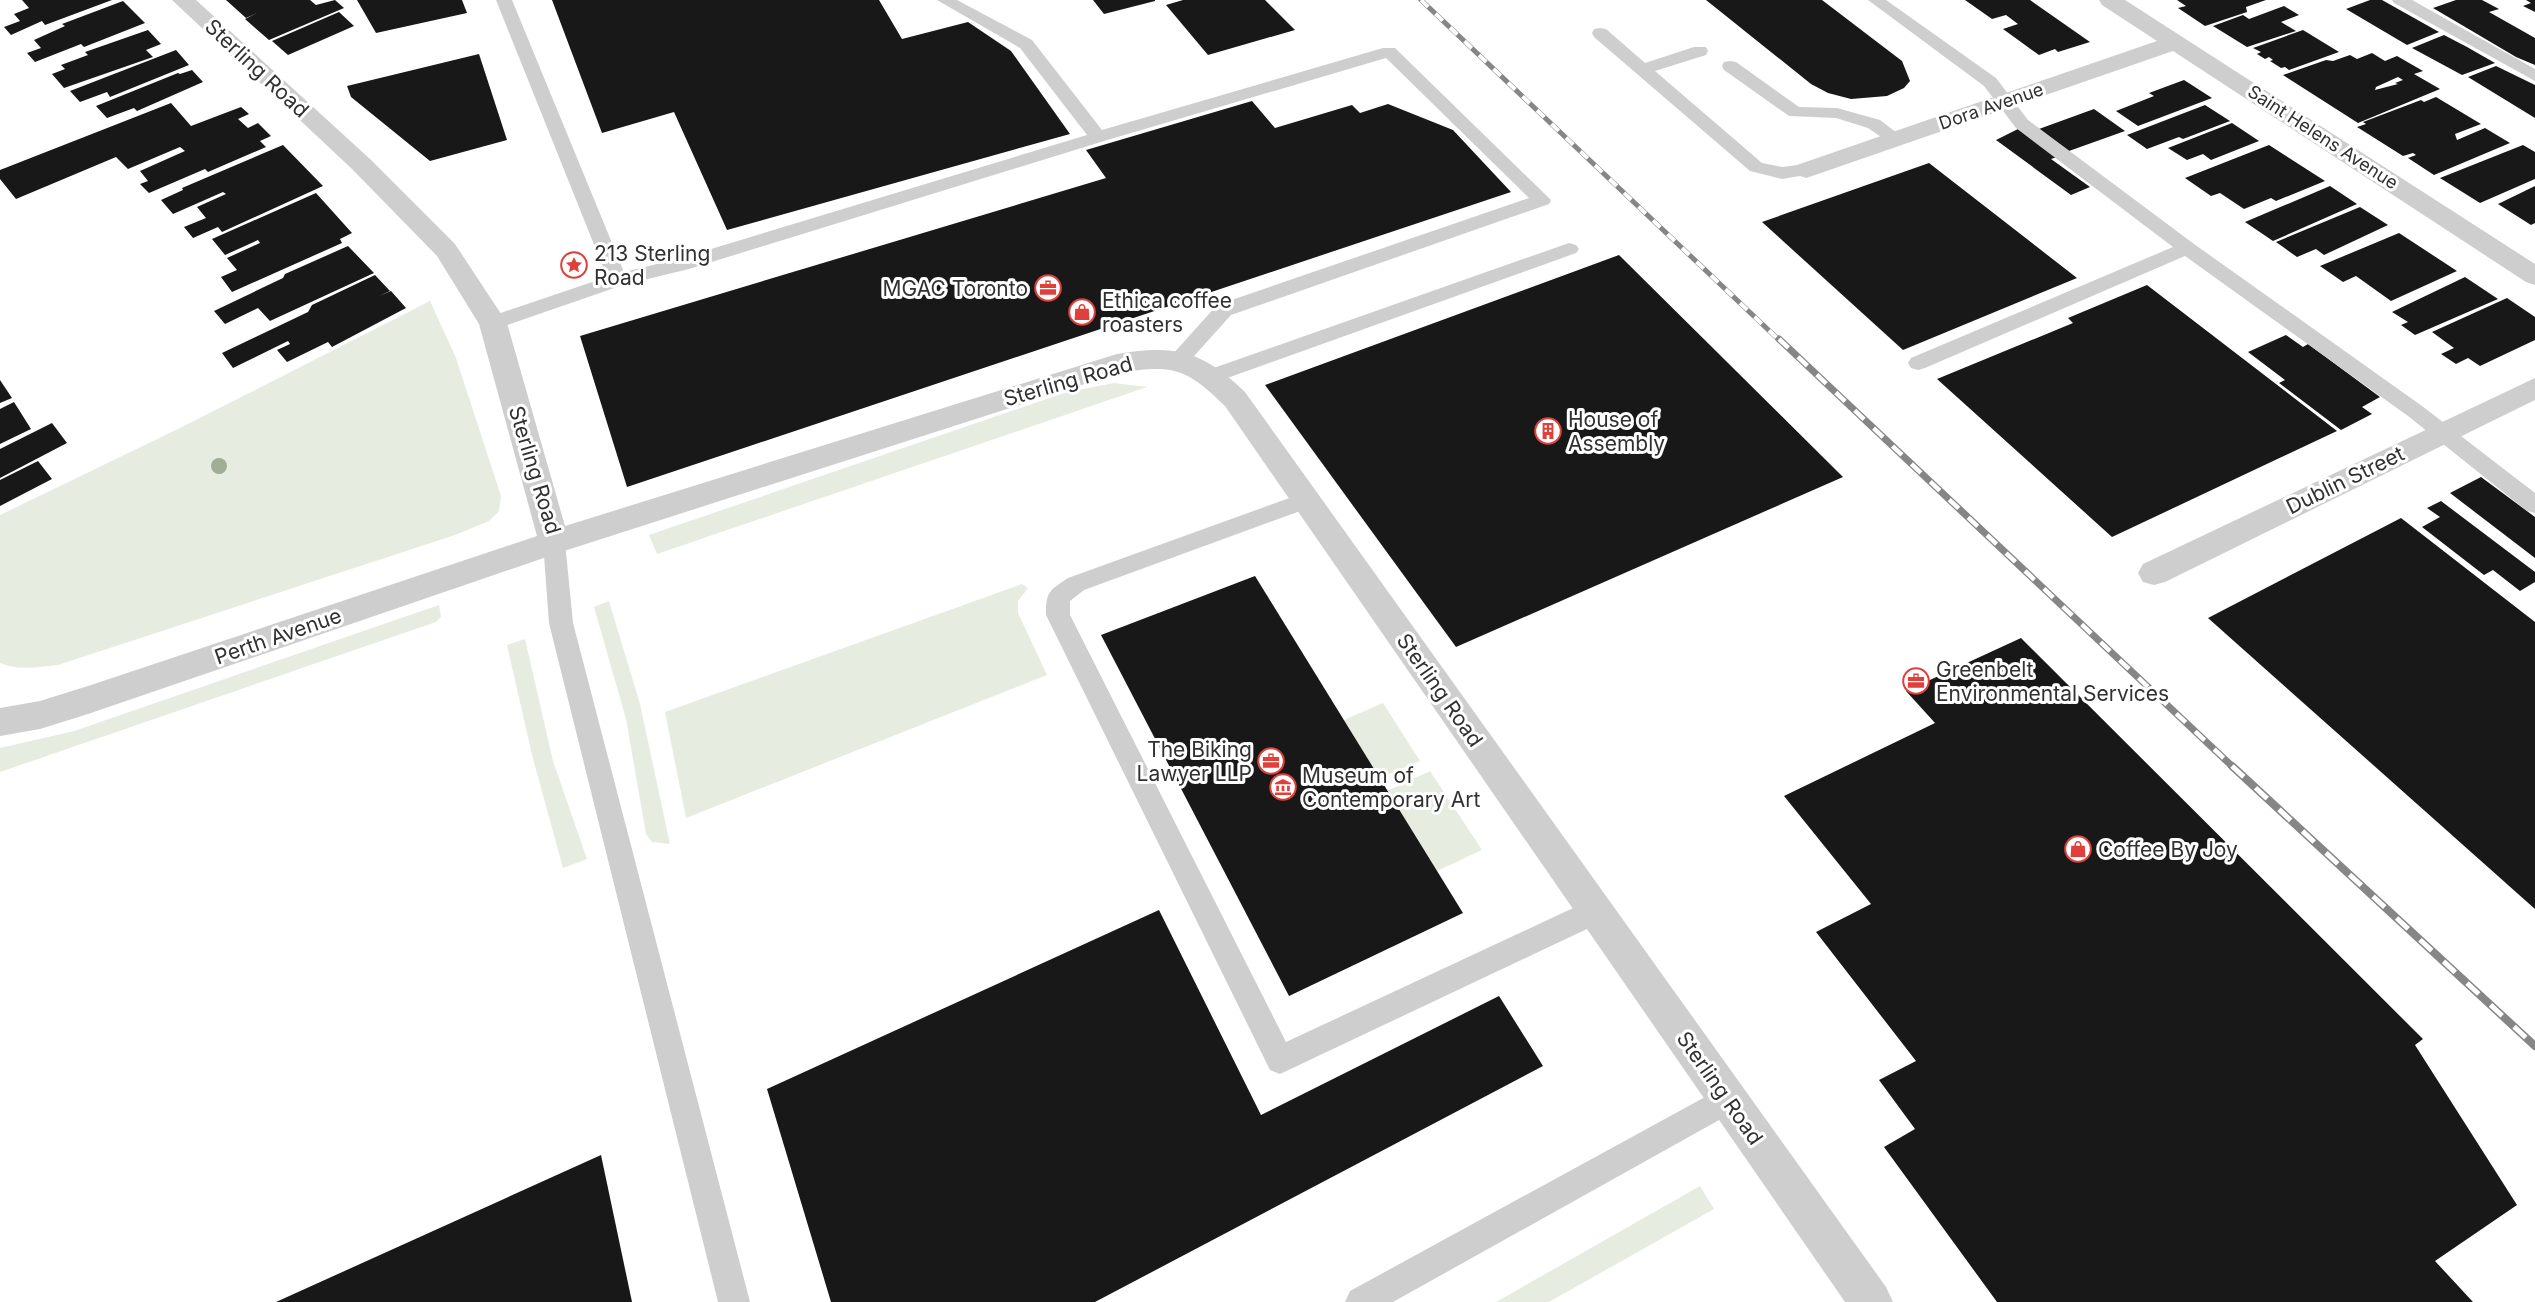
<svg xmlns="http://www.w3.org/2000/svg" width="2535" height="1302" viewBox="0 0 2535 1302" font-family="Inter,sans-serif">
<style>
.green{fill:#e6ede0}
.building{fill:#181818;fill-rule:evenodd}
.lines{fill:none;stroke-linecap:round;stroke-linejoin:round}
.lane{fill:#cecece;fill-rule:evenodd}
.street{fill:#cecece;fill-rule:evenodd}
.rail-far2-casing{stroke:#868686;stroke-width:5}
.rail-far1-casing{stroke:#868686;stroke-width:7}
.rail-casing{stroke:#868686;stroke-width:8}
.rail-far2{stroke:#fff;stroke-width:4;stroke-dasharray:10;stroke-linecap:butt}
.rail-far1{stroke:#fff;stroke-width:4.5;stroke-dasharray:13;stroke-linecap:butt}
.rail{stroke:#fff;stroke-width:5;stroke-dasharray:16;stroke-linecap:butt}
.tree{fill:#9fae95}
.labels{text-anchor:middle;dominant-baseline:central;stroke-width:6;stroke-linejoin:round;paint-order:stroke}
.far-street-label{font-size:18px;fill:#313131;stroke:#fff}
.street-label{font-size:21px;fill:#313131;stroke:#fff}
.poi-label{font-size:21px;fill:#313131;stroke:#fff;text-anchor:start}
</style>
<rect width="100%" height="100%" fill="#fff"/>
<g class="green">
<path d="M430 301 456 358 501 496 499 511 489 521 455 535 58 665C39 667 18 671 0 663V515L184 426Z"/>
<polygon points="1114,383 1147,387 657,554 649,535 1067,392"/>
<polygon points="1022,584 1028,588 1018,601 1018,613 1047,675 686,818 665,712"/>
<polygon points="609,601 640,704 670,844 652,842 646,834 626,719 594,607"/>
<polygon points="439,605 441,617 436,622 0,772 0,748 74,731"/>
<polygon points="525,639 553,761 587,859 563,868 532,755 507,645"/>
<polygon points="1383,703 1420,761 1380,778 1344,720"/>
<polygon points="1430,771 1482,850 1437,871 1387,791"/>
<polygon points="1700,1186 1714,1209 1549,1302 1496,1302"/>
</g>
<g class="building">
<polygon points="22,0 112,0 45,25 42,21 11,35 4,27 20,21 14,14 29,8"/>
<polygon points="226,0 310,0 316,5 335,0 344,8 269,40 245,19 257,13 246,18"/>
<polygon points="357,0 462,0 467,13 376,33"/>
<polygon points="552,0 879,0 902,39 968,22 1011,51 1070,134 727,230 674,112 602,133"/>
<polygon points="1093,0 1155,0 1155,1 1104,14"/>
<polygon points="1183,0 1265,0 1295,30 1208,55 1166,5"/>
<polygon points="1706,0 1822,0 1902,61 1910,81 1904,88 1887,96 1851,99 1828,93 1811,84"/>
<polygon points="1965,0 2030,0 2090,42 2058,52 2055,49 2039,55 2003,29 2018,24 2006,15 1992,19"/>
<polygon points="2177,0 2266,0 2246,7 2247,12 2205,26 2178,8 2186,6"/>
<polygon points="2370,0 2382,0 2439,32 2407,45 2346,9"/>
<polygon points="2456,0 2482,0 2499,9 2489,12 2535,38 2535,65 2516,57 2433,8"/>
<polygon points="2526,0 2535,0 2535,12 2523,6 2531,3"/>
<polygon points="123,1 145,23 84,47 81,44 35,62 27,53 41,48 34,40 65,26 62,24"/>
<polygon points="2284,6 2299,15 2281,22 2296,31 2247,47 2213,26 2243,15 2249,19"/>
<polygon points="339,12 354,26 288,55 272,41"/>
<polygon points="148,30 161,44 146,50 153,57 64,88 52,74 65,69 61,65 88,55 85,52"/>
<polygon points="2303,30 2339,52 2289,70 2285,67 2281,68 2270,61 2273,60 2269,57 2265,59 2257,54 2261,52 2253,48"/>
<polygon points="2444,35 2467,47 2495,63 2462,75 2412,48"/>
<polygon points="176,50 189,65 110,97 107,92 80,102 70,91"/>
<path d="M2372 53 2385 61 2397 56 2423 71 2414 74 2440 89 2358 123 2283 75 2326 60 2333 61 2350 55 2357 59ZM2398 77 2403 80 2395 83 2398 84 2375 90 2376 87Z"/>
<polygon points="479,54 507,140 430,161 351,97 347,86"/>
<polygon points="2496,66 2535,85 2535,118 2468,77"/>
<polygon points="192,70 203,82 137,111 134,108 107,118 96,106 178,73 180,74"/>
<polygon points="2184,80 2212,98 2138,126 2116,111 2154,96 2149,93"/>
<polygon points="2436,97 2481,124 2455,134 2457,140 2485,128 2510,143 2434,175 2408,158 2416,155 2413,153 2403,156 2357,127 2366,124 2363,122 2421,100 2424,102"/>
<polygon points="1252,101 1275,128 1352,105 1360,113 1388,104 1453,130 1511,192 627,487 580,336 1106,178 1086,150"/>
<polygon points="171,103 191,126 241,107 249,114 238,119 248,128 258,123 271,136 260,141 266,147 208,172 205,169 149,193 140,184 148,181 140,171 185,151 180,147 128,169 116,157 16,199 0,179 0,170"/>
<polygon points="2205,105 2230,121 2183,139 2179,137 2147,149 2127,135"/>
<polygon points="2094,109 2125,131 2069,151 2039,129"/>
<polygon points="2232,123 2259,141 2211,160 2203,154 2187,160 2168,148"/>
<polygon points="2018,129 2057,157 2051,159 2090,187 2071,195 1996,140"/>
<polygon points="283,145 323,186 222,232 218,227 193,238 184,227 206,218 197,207 226,194 223,192 173,214 161,200 183,190 182,188"/>
<polygon points="2269,145 2325,181 2276,201 2271,198 2244,209 2220,193 2211,196 2185,178"/>
<polygon points="2523,145 2535,152 2535,179 2480,203 2440,178"/>
<polygon points="1929,163 2077,278 1903,350 1762,222"/>
<polygon points="2330,186 2357,204 2273,241 2245,222"/>
<polygon points="2535,186 2535,223 2531,225 2498,204"/>
<polygon points="316,193 352,233 340,239 342,243 232,292 221,277 237,270 227,258 260,243 258,240 225,255 212,239"/>
<polygon points="2360,207 2388,225 2324,255 2316,249 2297,257 2276,242"/>
<polygon points="2399,233 2457,271 2391,301 2356,276 2343,282 2320,266"/>
<polygon points="348,246 374,273 270,321 258,308 225,324 214,311 283,278 285,274"/>
<polygon points="1619,255 1843,477 1456,647 1265,385"/>
<polygon points="375,275 390,291 379,296 391,291 406,308 332,347 328,342 287,362 277,350 290,344 288,341 233,368 222,353 308,312 312,305"/>
<polygon points="2465,277 2498,299 2415,335 2401,325 2408,322 2392,312"/>
<polygon points="2147,285 2337,431 2112,537 1937,379 2073,323 2068,318"/>
<polygon points="2507,298 2535,317 2535,340 2480,366 2468,358 2456,364 2441,354 2454,348 2432,332"/>
<polygon points="2286,335 2303,347 2308,344 2380,397 2362,407 2372,414 2341,430 2279,383 2285,380 2248,352"/>
<polygon points="0,380 12,398 0,403"/>
<polygon points="14,402 31,429 0,444 0,409"/>
<polygon points="52,423 67,443 0,478 0,449"/>
<polygon points="38,461 52,479 0,506 0,480"/>
<polygon points="2481,477 2535,517 2535,558 2450,493"/>
<polygon points="2441,501 2535,572 2535,582 2520,591 2493,570 2484,575 2422,527 2440,517 2427,508"/>
<polygon points="2401,518 2535,622 2535,909 2208,618"/>
<polygon points="1255,576 1463,913 1289,996 1101,635"/>
<polygon points="2021,638 2423,1039 2415,1045 2517,1205 2435,1261 2473,1302 1997,1302 1884,1147 1915,1129 1879,1080 1916,1061 1816,932 1871,904 1784,796 1935,723 1906,691"/>
<polygon points="1159,910 1261,1115 1499,996 1543,1066 1095,1302 831,1302 767,1089"/>
<polygon points="601,1155 632,1302 276,1302"/>
</g>
<g class="lines">
<g class="lane">
<polygon points="496,0 512,0 624,272 678,259 1087,135 1020,48 937,0 957,0 1032,40 1102,130 1383,48 1395,48 1551,200 1549,204 1231,315 1186,365 1179,367 1172,365 1169,360 1172,355 1217,305 1529,198 1386,58 1104,141 689,269 623,285 493,330 486,328 483,323 486,318 607,277"/>
<polygon points="1868,0 1886,0 1996,78 2028,120 2194,244 2422,406 2535,493 2535,513 2527,511 2408,416 2185,256 1925,368 1918,370 1911,368 1908,363 1911,358 2173,247 2016,128 1984,86"/>
<polygon points="2392,0 2412,0 2535,69 2535,81 2394,3"/>
<polygon points="1600,28 1606,29 1645,63 1694,47 1706,47 1708,51 1706,55 1655,71 1762,163 1782,167 1806,164 1812,166 1815,170 1812,174 1782,179 1750,171 1594,37 1592,33 1594,29"/>
<polygon points="1730,61 1736,62 1799,107 1837,108 1880,120 1905,139 1902,143 1890,143 1868,128 1836,118 1789,116 1724,70 1722,66 1724,62"/>
<polygon points="1569,243 1576,245 1579,249 1576,253 1219,381 1212,383 1205,381 1202,376 1205,371"/>
<path d="M1306 492 1314 494 1317 500 1314 506 1084 590 1070 601V615L1286 1042 1586 902 1596 898 1606 902 1610 911 1606 920 1280 1074 1270 1070 1046 615C1046 591 1049 591 1068 578Z"/>
<polygon points="554,533 562,536 565,542 573,623 750,1302 718,1302 549,623 543,542 546,536"/>
<polygon points="1727,1085 1737,1090 1742,1100 1737,1110 1393,1302 1345,1302 1350,1291"/>
</g>
<g class="street">
<path d="M172 0H196L370 159 455 244 507 323 565 526 1117 354C1175 344 1203 351 1245 392L1886 1287 1893 1302H1845L1225 406C1186 368 1173 364 1119 373L564 551 88 714 40 729 0 736V708L40 701 88 686 537 536 479 324 437 256 352 169Z"/>
<polygon points="2099,0 2125,0 2535,264 2535,285 2526,282 2173,51 1815,175 1806,178 1797,175 1793,170 1797,165 2157,41 2102,5"/>
<polygon points="2535,378 2535,400 2165,582 2154,585 2143,582 2138,573 2143,564"/>
</g>
<g class="rail-far2-casing">
<polyline id="rail-far2" points="1421,0 1780,341"/>
</g>
<g class="rail-far1-casing">
<polyline id="rail-far1" points="1779,339 2234,768"/>
</g>
<g class="rail-casing">
<polyline id="rail" points="2232,766 2535,1046"/>
</g>
<use href="#rail-far2" class="rail-far2"/>
<use href="#rail-far1" class="rail-far1"/>
<use href="#rail" class="rail"/>
</g>
<circle class="tree" cx="219" cy="466" r="8"/>
<defs>
<g id="sight-ring" transform="scale(1.35)"><circle r="9.5" fill="#fff" stroke="#df403c" stroke-width="1.5"/><path d="M0-6L1.8-2.2L6-1.7L2.9 1.2L3.7 5.4L0 3.3L-3.7 5.4L-2.9 1.2L-6-1.7L-1.8-2.2Z" fill="#df403c"/></g>
<g id="office-ring" transform="scale(1.35)"><circle r="9.5" fill="#fff" stroke="#df403c" stroke-width="1.5"/><path d="M-6-3h4V-5.5h4V-3h4V5H-6ZM-1-4.5V-3h2v-1.5ZM-6 0V1H6V0Z" fill="#df403c"/></g>
<g id="shop-ring" transform="scale(1.35)"><circle r="9.5" fill="#fff" stroke="#df403c" stroke-width="1.5"/><path d="M-5-2.5h2.3a2.7 3.5 0 0 1 5.4 0H5L5.5 6h-11ZM-1.5-2.5h3a1.5 2.3 0 0 0-3 0Z" fill="#df403c"/></g>
<g id="building-ring" transform="scale(1.35)"><circle r="9.5" fill="#fff" stroke="#df403c" stroke-width="1.5"/><path d="M-4-6H4V6H1V3H-1V6H-4ZM-2.5-4.3h1.7v1.8h-1.7ZM.8-4.3h1.7v1.8H.8ZM-2.5-1h1.7V.8h-1.7ZM.8-1h1.7V.8H.8Z" fill="#df403c"/></g>
<g id="museum-ring" transform="scale(1.35)"><circle r="9.5" fill="#fff" stroke="#df403c" stroke-width="1.5"/><path d="M0-6L6-3V-2H-6V-3ZM-5-1h2V3h-2ZM-1-1h2V3h-2ZM3-1h2V3H3ZM-6 4H6V6H-6Z" fill="#df403c"/></g>
</defs>
<g fill-rule="evenodd">
<use href="#sight-ring" x="574" y="265"/>
<use href="#office-ring" x="1048" y="288"/>
<use href="#shop-ring" x="1082" y="312"/>
<use href="#building-ring" x="1548" y="431"/>
<use href="#office-ring" x="1916" y="681"/>
<use href="#office-ring" x="1271" y="761"/>
<use href="#museum-ring" x="1283" y="787"/>
<use href="#shop-ring" x="2078" y="849"/>
</g>
<g class="labels">
<g class="far-street-label">
<text transform="translate(1991 106) rotate(-19)">Dora Avenue</text>
<text transform="translate(2323 137) rotate(33)">Saint Helens Avenue</text>
</g>
<g class="street-label">
<text transform="translate(257 68) rotate(43)">Sterling Road</text>
<text transform="translate(1068 381) rotate(-16)">Sterling Road</text>
<text transform="translate(535 470) rotate(73)">Sterling Road</text>
<text transform="translate(2345 480) rotate(-26)">Dublin Street</text>
<text transform="translate(278 636) rotate(-19)">Perth Avenue</text>
<text transform="translate(1440 690) rotate(55)">Sterling Road</text>
<text transform="translate(1720 1088) rotate(55)">Sterling Road</text>
</g>
<g class="poi-label">
<text x="594" y="253">213 Sterling<tspan x="594" dy="24">Road</tspan></text>
<text x="1028" y="288" text-anchor="end">MGAC Toronto</text>
<text x="1102" y="300">Ethica coffee<tspan x="1102" dy="24">roasters</tspan></text>
<text x="1568" y="419">House of<tspan x="1568" dy="24">Assembly</tspan></text>
<text x="1936" y="669">Greenbelt<tspan x="1936" dy="24">Environmental Services</tspan></text>
<text x="1252" y="749" text-anchor="end">The Biking<tspan x="1252" dy="24">Lawyer LLP</tspan></text>
<text x="1302" y="775">Museum of<tspan x="1302" dy="24">Contemporary Art</tspan></text>
<text x="2098" y="849">Coffee By Joy</text>
</g>
</g>
</svg>
